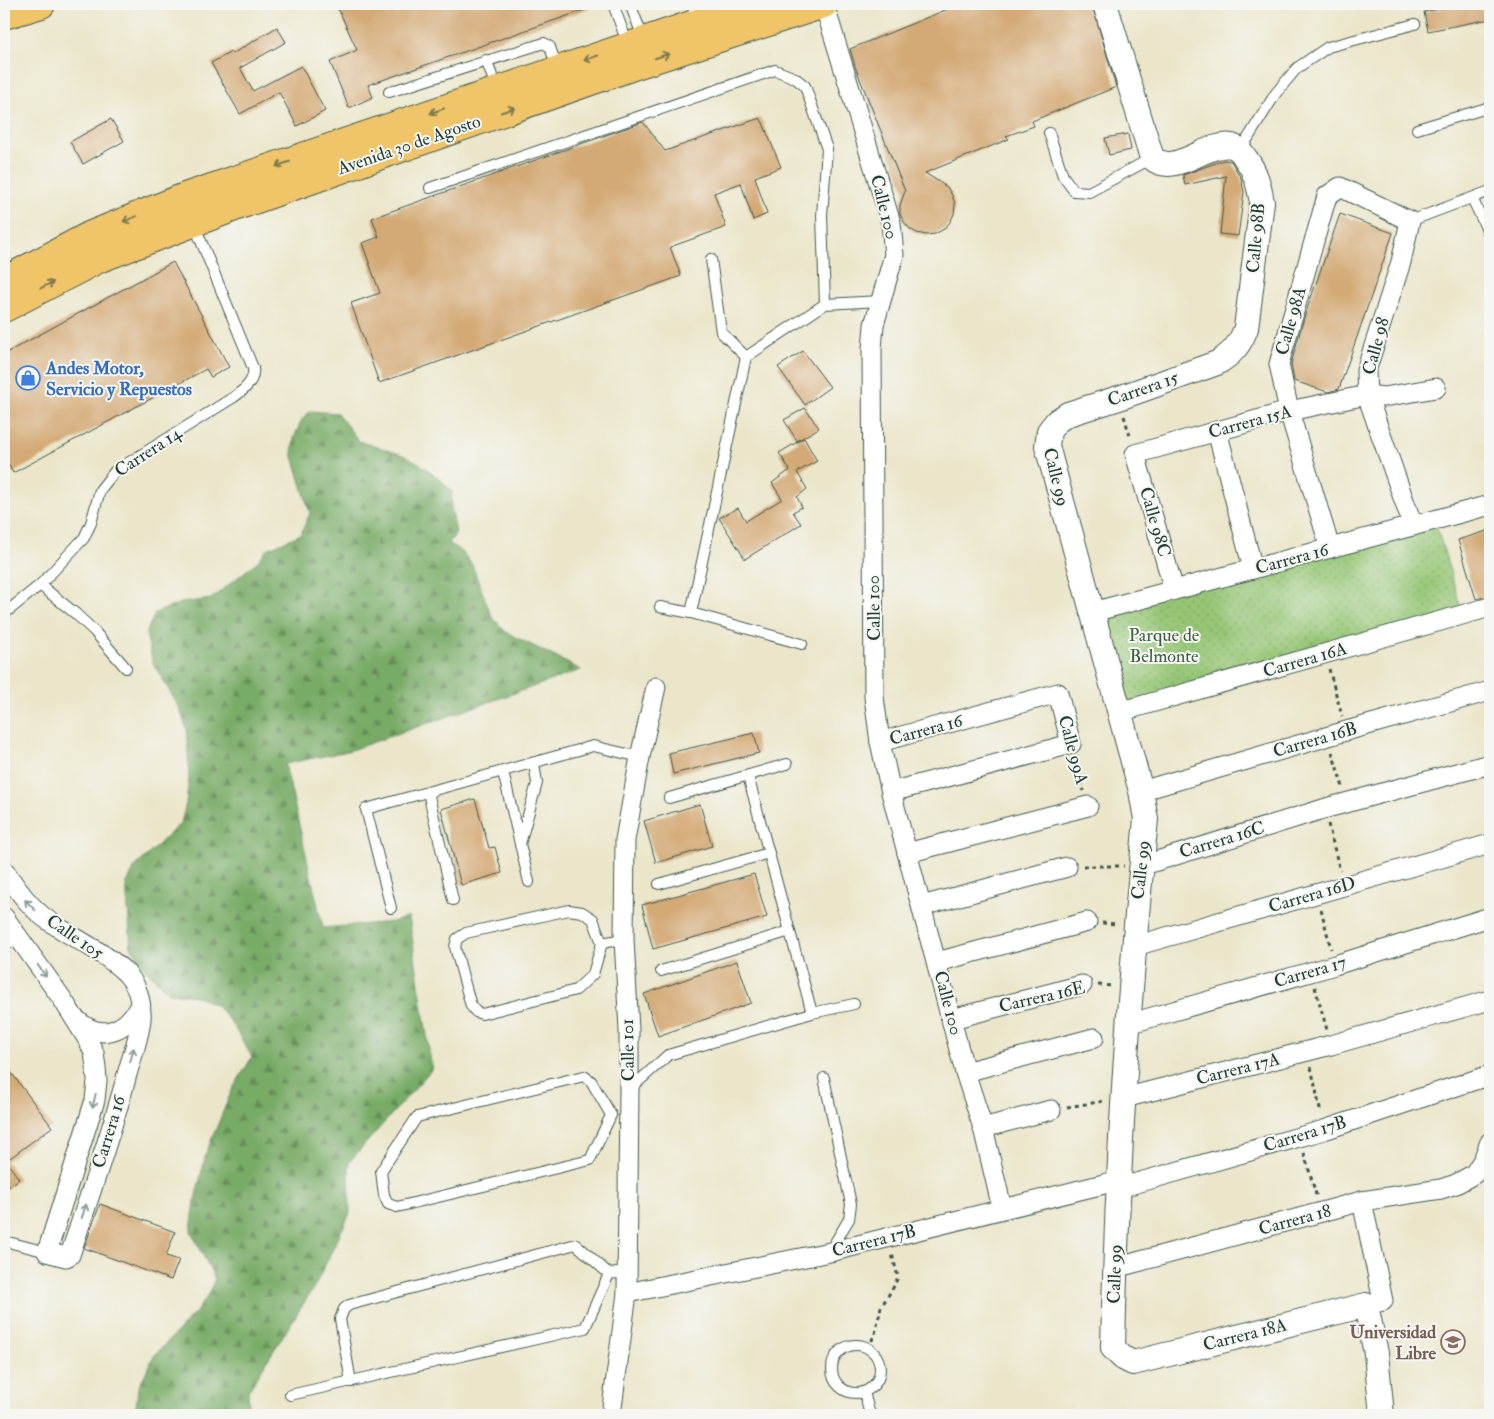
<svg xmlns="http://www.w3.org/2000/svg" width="1494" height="1419" viewBox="0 0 1494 1419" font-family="'IM FELL Double Pica',serif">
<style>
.grass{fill:url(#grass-dots);stroke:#5a8254}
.forest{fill:url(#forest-firs);stroke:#4c744d}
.building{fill:#d3a975}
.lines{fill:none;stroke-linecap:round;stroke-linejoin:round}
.service-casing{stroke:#3e564a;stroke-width:12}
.minor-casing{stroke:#3e564a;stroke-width:21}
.tertiary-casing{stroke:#3e564a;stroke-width:26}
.primary-casing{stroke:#3e564a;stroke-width:30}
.trunk-casing{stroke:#3e564a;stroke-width:30}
.path{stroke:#3e564a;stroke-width:3;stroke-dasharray:4 4;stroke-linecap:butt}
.service{stroke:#fff;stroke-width:10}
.minor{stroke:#fff;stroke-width:19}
.tertiary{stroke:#fff;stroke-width:24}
.primary{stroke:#f0c469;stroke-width:28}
.trunk{stroke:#f0c469;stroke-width:28}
.oneway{stroke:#7d7a4c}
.oneway2{stroke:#8f9e9a}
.labels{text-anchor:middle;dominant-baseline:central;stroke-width:4;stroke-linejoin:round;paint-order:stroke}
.street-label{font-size:18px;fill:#1f3d34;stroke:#f6f6f2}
.shop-label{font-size:18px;font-weight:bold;fill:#366cbe;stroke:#f6f6f2;text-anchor:start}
.park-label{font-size:18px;fill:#3c5f44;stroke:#f6f6f2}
.education-label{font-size:18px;font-weight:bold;fill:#785e54;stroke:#f6f6f2;text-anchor:end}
</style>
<defs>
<pattern id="grass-dots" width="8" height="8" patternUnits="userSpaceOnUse" patternTransform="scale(1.25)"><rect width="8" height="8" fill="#95c675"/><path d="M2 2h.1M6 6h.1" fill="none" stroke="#79a261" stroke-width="1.8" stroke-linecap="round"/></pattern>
<pattern id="forest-firs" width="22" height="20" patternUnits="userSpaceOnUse" patternTransform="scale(1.25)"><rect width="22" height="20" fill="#78ab66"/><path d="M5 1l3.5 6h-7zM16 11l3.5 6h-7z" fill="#628c55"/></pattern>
</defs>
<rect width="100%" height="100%" fill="#f6f6f2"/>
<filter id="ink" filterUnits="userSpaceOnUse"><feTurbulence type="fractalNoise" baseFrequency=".02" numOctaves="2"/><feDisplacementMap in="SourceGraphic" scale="10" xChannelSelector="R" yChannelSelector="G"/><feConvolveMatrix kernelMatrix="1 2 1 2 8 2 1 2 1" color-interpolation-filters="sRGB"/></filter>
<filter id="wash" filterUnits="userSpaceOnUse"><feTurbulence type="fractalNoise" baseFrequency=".0096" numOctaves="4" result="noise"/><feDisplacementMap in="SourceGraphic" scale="20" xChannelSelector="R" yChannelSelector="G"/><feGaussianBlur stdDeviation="1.12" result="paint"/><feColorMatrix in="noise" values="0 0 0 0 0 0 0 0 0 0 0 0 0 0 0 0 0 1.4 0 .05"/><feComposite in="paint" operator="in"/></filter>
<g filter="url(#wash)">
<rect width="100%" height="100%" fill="#ebe6ca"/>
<polygon class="grass" points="1435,521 1463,615 1119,712 1093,612"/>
<polygon class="forest" points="310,411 337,413 359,441 403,455 419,463 440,479 452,492 451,507 456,533 449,543 463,553 472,565 492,617 506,632 581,670 348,751 285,764 323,928 392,922 409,917 432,1069 349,1162 350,1213 316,1284 248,1391 249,1415 135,1415 138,1388 154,1356 196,1312 206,1298 215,1279 191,1231 195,1200 206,1153 232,1090 252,1057 231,1022 217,1006 197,996 169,993 146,970 131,947 126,885 135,867 181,823 186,803 189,778 187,730 180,709 153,663 146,634 155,613 181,603 211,599 258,561 267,549 301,534 310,513 292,453 294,438 301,421"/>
<g id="blocks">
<g class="building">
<polygon points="336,4 595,4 596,6 368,85 373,97 349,108 330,62 357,50"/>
<polygon points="960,4 1092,4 1116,87 1032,121 1034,126 1006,136 1009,139 925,173 947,187 952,195 955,204 954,214 950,222 944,229 935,234 926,235 917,233 910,229 904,222 900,214 900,205 905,191 856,69 850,49"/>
<polygon points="1465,4 1490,4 1490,19 1428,31 1424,12"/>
<polygon points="277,27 286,42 240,68 253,91 301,66 325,111 297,126 279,92 240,114 211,63 231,52 232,54"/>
<polygon points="760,118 763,123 781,167 755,177 767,214 753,220 741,183 714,193 726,227 670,247 681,276 379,383 351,303 380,293 362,243 379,237 372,218 643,122 665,151"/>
<polygon points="111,119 124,141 83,164 70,142"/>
<polygon points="1128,134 1131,150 1109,155 1105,138"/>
<polygon points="1224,160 1231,161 1241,178 1244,192 1238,236 1220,234 1226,176 1185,185 1183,175"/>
<polygon points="1340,214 1393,233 1339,389 1328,392 1294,381 1291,364 1304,318"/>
<polygon points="173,262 229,367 211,377 206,369 13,473 4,456 4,354"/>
<polygon points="803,351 830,387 805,405 778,367"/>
<polygon points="805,408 819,428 797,441 784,420"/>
<polygon points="804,438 817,461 797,472 807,489 797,497 802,507 793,512 801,524 745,559 719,518 738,508 746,521 782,499 772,483 790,470 779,453"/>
<polygon points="1490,530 1490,596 1476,599 1458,540"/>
<polygon points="754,733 759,753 673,774 669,753"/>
<polygon points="475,799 489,848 495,847 502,873 461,885 441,809"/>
<polygon points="700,804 712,846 656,863 644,821"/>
<polygon points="754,874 767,917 653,949 642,905"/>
<polygon points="737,961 751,1003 658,1036 644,994"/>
<polygon points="4,1063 52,1127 6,1161 19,1179 4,1191"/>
<polygon points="100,1204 175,1232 166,1256 179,1260 171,1280 84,1248"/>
</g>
</g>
</g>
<g filter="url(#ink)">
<use href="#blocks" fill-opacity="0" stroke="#3e564a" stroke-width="1"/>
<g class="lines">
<g class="service-casing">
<g id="service">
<polyline points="613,4 628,45"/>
<polyline points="630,4 644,40"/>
<polyline points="693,20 694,10 698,4"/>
<polyline points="486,60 497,89"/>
<polyline points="389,92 544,43 550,47 557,68"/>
<polyline points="1417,129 1490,107"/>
<polyline points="1049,133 1063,176 1074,191 1089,192 1152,158"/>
<polyline points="1240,151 1276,93 1297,68 1328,47 1415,24"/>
<polyline points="430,188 775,70 795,78 805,86 827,149 822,215 825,304"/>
<polyline points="1472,198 1488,232 1490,232"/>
<polyline points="1410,221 1490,191"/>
<polyline points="711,259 721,332 746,357"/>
<polyline points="40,585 76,614 94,631 126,668"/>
<polyline points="660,607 691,613 802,644"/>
<polyline points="691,613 746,357 825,304 881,301"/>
<path d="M4 614 40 585 84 538 91 523 100 490 115 471 234 397C244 390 255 381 253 368L194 224"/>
<polyline points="503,772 529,882"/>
<polyline points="748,776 812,1013"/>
<polyline points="428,792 453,900"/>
<polyline points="669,798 787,764"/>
<polyline points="520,844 537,783 534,764"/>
<polyline points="659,884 769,853"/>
<polyline points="391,908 366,809 593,746 640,757"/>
<polygon points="569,910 582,912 593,919 602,943 593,974 576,990 482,1014 476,1012 471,1006 455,947 457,939 466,933"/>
<polyline points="602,943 624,939"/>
<polyline points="4,947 17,937"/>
<polyline points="661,971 790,931"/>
<polygon points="584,1076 591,1081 611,1115 590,1160 397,1207 388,1204 384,1195 381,1171 417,1117"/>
<polyline points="824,1078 851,1204 849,1219 830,1251"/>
<polyline points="629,1090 668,1055 812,1013 854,1004"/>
<polyline points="4,1241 47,1252"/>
<circle cx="856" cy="1369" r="24"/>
<polyline points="351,1382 340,1319 344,1309 349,1305 576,1244 609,1274"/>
<polyline points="864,1392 870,1415"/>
<polyline points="290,1395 585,1328 609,1274 627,1272"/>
</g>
</g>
<g class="minor-casing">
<g id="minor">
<polyline points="824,4 891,223 894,255 874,325 872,349 874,697 880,742 891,792 965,1072 983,1128 1002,1208"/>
<polyline points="1217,431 1253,569"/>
<polyline points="1330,548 1289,411 1279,364 1327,196 1340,187 1410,221 1401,262 1366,371 1367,395 1413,526"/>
<polyline points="1174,590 1135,454 1289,411 1367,395 1384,397 1436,388"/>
<polyline points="1093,612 1490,505"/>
<polyline points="1119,712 1490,607"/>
<polyline points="880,742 1058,693 1071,744 891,792"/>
<polyline points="1141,791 1346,731 1490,691"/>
<polyline points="907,853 1088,806"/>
<polyline points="1141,866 1323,809 1490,764"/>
<path d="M4 870C17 889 29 907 49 921 74 939 105 952 127 974 138 986 142 1003 141 1019 139 1040 130 1061 125 1082 109 1140 89 1197 70 1255L66 1257 47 1252 95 1100 97 1081 96 1067 94 1053 88 1040 63 1000 4 917"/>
<polyline points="922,906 1067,867"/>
<polyline points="1135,946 1490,844"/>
<polyline points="937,962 1087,922"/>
<polyline points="952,1019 1082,985"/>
<path d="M77 1020C101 1042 126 1031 140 1005"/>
<polyline points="1128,1024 1335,965 1490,917"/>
<polyline points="965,1072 1094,1038"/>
<polyline points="1124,1098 1331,1045 1490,1000"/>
<polyline points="983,1128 1051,1110"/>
<polyline points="1119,1188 1324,1130 1490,1075"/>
<polyline points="1362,1201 1383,1301 1366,1305"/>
<polyline points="1115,1268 1362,1201 1441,1189 1456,1184 1474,1174 1483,1160 1490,1142"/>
<polyline points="627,1293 830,1252 1120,1180"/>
<polyline points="611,1415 627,1293 629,1090 629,1030 624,939 625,840 640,757 656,687"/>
</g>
</g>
<g class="tertiary-casing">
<path id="tertiary" d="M1105 4 1152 158C1175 178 1206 141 1232 146 1239 148 1243 154 1246 159 1256 172 1259 186 1262 202L1246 328C1240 345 1232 354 1217 363L1119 398 1068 414 1057 421 1049 431 1047 446 1141 791 1146 819C1128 995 1117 1171 1113 1348L1123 1358 1133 1363 1366 1305 1376 1353 1382 1415"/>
</g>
<g class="primary-casing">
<g id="primary">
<polyline points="4,281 89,236 185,197 753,4"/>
<polyline points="4,308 98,259 248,202 633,66 824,4"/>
</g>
</g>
<g class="trunk-casing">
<polyline id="trunk" points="4,15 41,4"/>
</g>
<g class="path">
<polyline points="1124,416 1131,439"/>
<polyline points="1329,669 1342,716"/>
<polyline points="1332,752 1343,787"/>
<polyline points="1075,758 1084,791"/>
<polyline points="1328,824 1340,871"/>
<polyline points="1083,866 1124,866"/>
<polyline points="1321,909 1331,949"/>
<polyline points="1102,923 1118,924"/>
<polyline points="1098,985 1114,986"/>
<polyline points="1315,987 1327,1030"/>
<polyline points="1311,1067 1321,1114"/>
<polyline points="1067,1107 1105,1101"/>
<polyline points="1304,1153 1317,1198"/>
<polyline points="868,1348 875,1334 881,1307 893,1288 898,1277 892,1254"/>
</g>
<use href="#service" class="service"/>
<use href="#minor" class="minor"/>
<use href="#tertiary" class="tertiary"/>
<use href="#primary" class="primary"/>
<use href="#trunk" class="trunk"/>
</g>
<defs><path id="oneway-shaft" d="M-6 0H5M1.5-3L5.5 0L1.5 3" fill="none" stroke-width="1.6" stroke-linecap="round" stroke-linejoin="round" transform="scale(1.25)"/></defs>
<g class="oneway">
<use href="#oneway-shaft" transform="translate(662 56) rotate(-18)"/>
<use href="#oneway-shaft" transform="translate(591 58) rotate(161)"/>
<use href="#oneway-shaft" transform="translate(508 110) rotate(-19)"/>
<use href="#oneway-shaft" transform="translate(437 111) rotate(161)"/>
<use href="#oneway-shaft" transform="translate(283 164) rotate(161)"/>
<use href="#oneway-shaft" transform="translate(130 219) rotate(158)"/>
<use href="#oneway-shaft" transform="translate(47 285) rotate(-27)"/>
</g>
<g class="oneway2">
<use href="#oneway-shaft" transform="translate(30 905) rotate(-135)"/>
<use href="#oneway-shaft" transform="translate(42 971) rotate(54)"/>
<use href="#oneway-shaft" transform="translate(132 1055) rotate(-75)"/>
<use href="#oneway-shaft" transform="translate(94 1101) rotate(103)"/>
<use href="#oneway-shaft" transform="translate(84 1211) rotate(-72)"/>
</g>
</g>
<defs>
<g id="shop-ring" transform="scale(1.25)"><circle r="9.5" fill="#f6f6f2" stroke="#3f7fe0" stroke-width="1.5"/><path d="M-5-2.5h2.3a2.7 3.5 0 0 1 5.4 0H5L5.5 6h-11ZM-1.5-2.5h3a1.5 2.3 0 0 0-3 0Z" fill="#3f7fe0"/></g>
<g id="university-ring" transform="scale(1.25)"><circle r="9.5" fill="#f6f6f2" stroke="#8d6e63" stroke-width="1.5"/><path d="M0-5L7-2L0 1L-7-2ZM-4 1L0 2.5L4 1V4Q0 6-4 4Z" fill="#8d6e63"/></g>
</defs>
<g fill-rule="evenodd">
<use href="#shop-ring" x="28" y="378"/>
<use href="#university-ring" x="1453" y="1342"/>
</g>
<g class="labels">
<g class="street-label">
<text transform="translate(409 145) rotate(-19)">Avenida 30 de Agosto</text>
<text transform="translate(884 207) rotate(76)">Calle 100</text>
<text transform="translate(1256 238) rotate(-85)">Calle 98B</text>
<text transform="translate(1291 321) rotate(-74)">Calle 98A</text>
<text transform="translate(1376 346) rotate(-75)">Calle 98</text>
<text transform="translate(1143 389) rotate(-19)">Carrera 15</text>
<text transform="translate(1250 422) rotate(-15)">Carrera 15A</text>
<text transform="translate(148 452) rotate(-33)">Carrera 14</text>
<text transform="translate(1056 477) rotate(76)">Calle 99</text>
<text transform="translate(1155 522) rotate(74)">Calle 98C</text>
<text transform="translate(1292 559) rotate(-15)">Carrera 16</text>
<text transform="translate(874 608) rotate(-91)">Calle 100</text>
<text transform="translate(1305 660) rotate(-16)">Carrera 16A</text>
<text transform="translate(926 730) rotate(-15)">Carrera 16</text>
<text transform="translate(1315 740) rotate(-16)">Carrera 16B</text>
<text transform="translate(1073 750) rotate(75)">Calle 99A</text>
<text transform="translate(1222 840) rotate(-17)">Carrera 16C</text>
<text transform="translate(1141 870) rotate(-84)">Calle 99</text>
<text transform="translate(1312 895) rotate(-16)">Carrera 16D</text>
<text transform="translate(75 937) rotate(34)">Calle 105</text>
<text transform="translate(1310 972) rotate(-16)">Carrera 17</text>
<text transform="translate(1042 997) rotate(-13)">Carrera 16E</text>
<text transform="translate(948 1003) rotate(75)">Calle 100</text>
<text transform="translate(628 1050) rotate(-91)">Calle 101</text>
<text transform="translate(1238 1069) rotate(-14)">Carrera 17A</text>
<text transform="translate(109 1132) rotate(-73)">Carrera 16</text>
<text transform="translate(1305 1134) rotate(-17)">Carrera 17B</text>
<text transform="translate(1295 1220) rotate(-15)">Carrera 18</text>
<text transform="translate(874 1241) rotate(-14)">Carrera 17B</text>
<text transform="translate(1115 1274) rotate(-88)">Calle 99</text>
<text transform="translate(1245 1335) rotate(-14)">Carrera 18A</text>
</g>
<g class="shop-label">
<text x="46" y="368">Andes Motor,<tspan x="46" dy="21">Servicio y Repuestos</tspan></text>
</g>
<g class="park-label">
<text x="1164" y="635">Parque de<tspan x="1164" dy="21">Belmonte</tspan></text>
</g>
<g class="education-label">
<text x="1436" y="1332">Universidad<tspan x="1436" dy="21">Libre</tspan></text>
</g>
</g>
<rect width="1494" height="1419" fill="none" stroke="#f6f6f2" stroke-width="20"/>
</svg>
